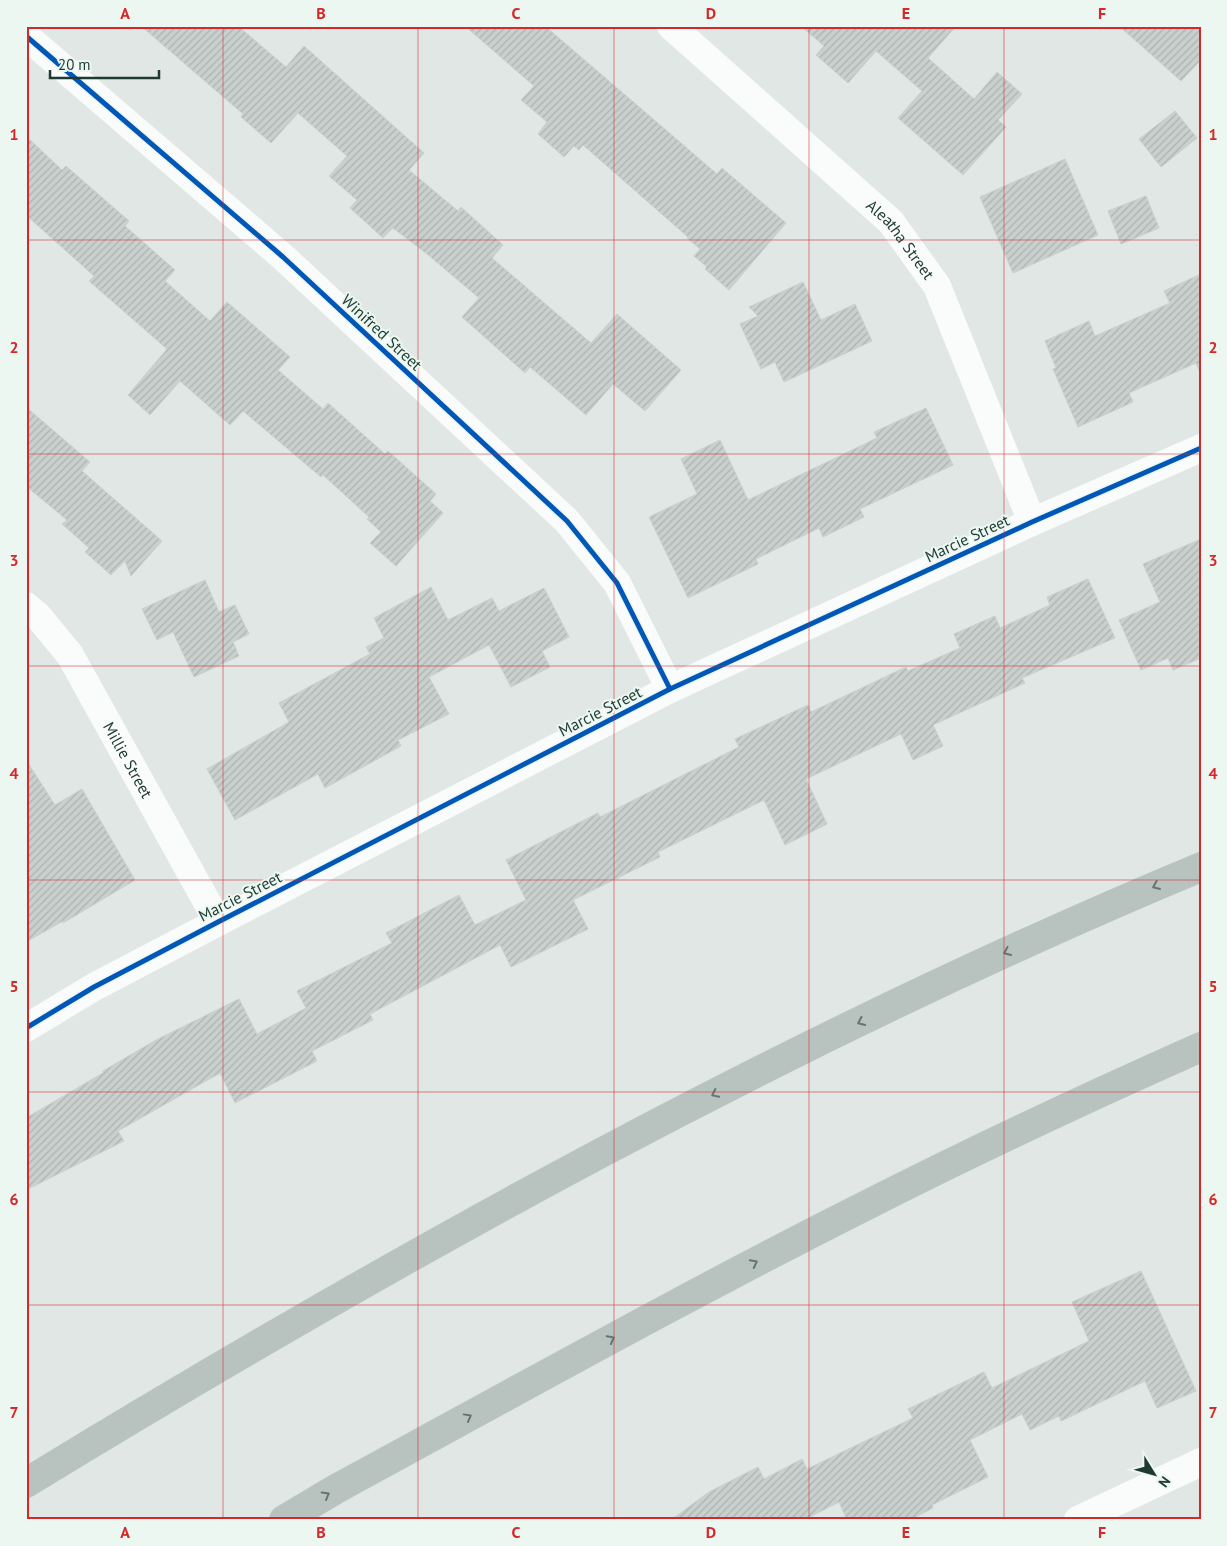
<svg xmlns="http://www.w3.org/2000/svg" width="1227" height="1546" viewBox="0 0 1227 1546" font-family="'PT Sans',sans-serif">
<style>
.building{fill:url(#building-hatch);stroke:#c9d0cd}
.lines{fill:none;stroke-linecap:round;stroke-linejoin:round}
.highway-casing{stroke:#bac4c1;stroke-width:30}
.minor{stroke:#fafbfb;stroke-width:28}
.highway{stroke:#b8c2bf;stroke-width:28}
.cycleway-casing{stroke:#edf7f2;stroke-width:8}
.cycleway{stroke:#0057b8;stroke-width:5}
.oneway{stroke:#637771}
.grid{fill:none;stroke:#d62828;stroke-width:1;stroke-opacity:0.55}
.labels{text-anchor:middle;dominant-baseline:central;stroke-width:4;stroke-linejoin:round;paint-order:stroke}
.street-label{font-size:16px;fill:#1e3a32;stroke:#edf7f2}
.neatline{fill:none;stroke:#d62828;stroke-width:2}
.grid-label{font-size:16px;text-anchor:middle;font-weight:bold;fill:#d62828}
</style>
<defs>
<pattern id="building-hatch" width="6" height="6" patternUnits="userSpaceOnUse" patternTransform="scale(1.25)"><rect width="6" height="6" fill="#c9d0cd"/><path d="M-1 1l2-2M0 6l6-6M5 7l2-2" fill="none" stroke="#acb3b0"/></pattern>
</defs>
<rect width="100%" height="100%" fill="#e0e7e4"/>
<g class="building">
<polygon points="141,26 238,26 286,67 304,46 424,153 409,170 458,211 461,207 503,245 492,258 591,343 617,314 681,370 645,411 613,384 586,415 530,367 525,373 462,317 479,298 427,254 393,228 383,238 350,208 357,200 329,176 347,156 298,113 271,143 241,117 243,114"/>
<polygon points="465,26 545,26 717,174 722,168 786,223 729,290 705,269 707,267 694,256 700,249 687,238 688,237 583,145 579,150 574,146 564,157 538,134 547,122 521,100 534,86"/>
<polygon points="801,26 956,26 928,58 974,99 997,72 1022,94 998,120 1006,127 963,175 898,118 922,91 876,51 848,83 816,55 824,46"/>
<polygon points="1119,26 1201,26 1201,60 1181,81"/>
<polygon points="1175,111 1197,138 1161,167 1139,139"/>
<polygon points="26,136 62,170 66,166 129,221 125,226 175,270 165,281 210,321 227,302 290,357 278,370 323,409 328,403 385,454 388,451 436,494 430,501 443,513 396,566 370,543 381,532 367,519 369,517 323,475 321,477 243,411 230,425 180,381 150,415 128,395 167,349 89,281 94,276 26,215"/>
<polygon points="1065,159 1098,235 1013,273 980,197"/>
<polygon points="1146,196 1159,228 1121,244 1108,211"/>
<polygon points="1201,274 1201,375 1196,363 1129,393 1133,402 1078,427 1053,369 1056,368 1045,341 1089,321 1095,336 1170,303 1164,291"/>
<polygon points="803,282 821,320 855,304 872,341 784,382 775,362 761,369 740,324 758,316 749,307"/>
<polygon points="26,407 90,462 82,471 162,541 131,576 125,561 111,575 85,552 89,548 62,524 67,520 26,486"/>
<polygon points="926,408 953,465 860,509 864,517 823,537 819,528 756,559 758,564 688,598 649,517 697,494 681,459 720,440 748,500 877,438 874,432"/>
<polygon points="1201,539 1201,658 1173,670 1168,658 1141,670 1119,620 1160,602 1143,564"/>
<polygon points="1088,579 1115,638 1022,678 1025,683 933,725 943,746 913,760 901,734 806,779 827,824 785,845 764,800 658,852 660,857 573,900 588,929 511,967 500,945 370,1014 373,1020 312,1051 317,1061 235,1103 220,1073 118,1131 124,1141 26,1190 26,1118 103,1073 103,1071 156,1040 239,999 257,1034 306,1008 297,991 392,943 386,933 459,895 475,925 526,900 506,860 598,813 600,817 739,747 735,739 808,705 811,712 906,667 908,671 960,648 954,634 995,616 1000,628 1050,605 1047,597"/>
<polygon points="205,580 219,612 235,605 249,634 233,642 239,656 194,677 173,632 157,640 142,609"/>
<polygon points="431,587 448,620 492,598 499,611 544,588 569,637 542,651 550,667 511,687 489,645 429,677 449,714 398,740 401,746 325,788 318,774 235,820 207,769 289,722 279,703 370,654 366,647 384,638 374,618"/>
<polygon points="26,760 55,805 82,789 135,880 63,923 63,921 26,942"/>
<polygon points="1141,1271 1196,1391 1157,1408 1145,1381 1061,1421 1059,1416 1030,1430 1022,1414 970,1440 988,1477 932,1505 933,1508 910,1520 847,1520 839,1502 804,1520 671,1520 709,1492 758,1467 764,1479 802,1459 807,1469 913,1418 908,1409 984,1372 992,1388 1089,1341 1072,1302"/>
</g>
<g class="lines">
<g class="highway-casing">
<g id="highway">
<path d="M26 1483C403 1253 793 1037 1201 867"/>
<path d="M284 1520 336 1489C511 1394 684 1297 861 1208 973 1151 1086 1098 1201 1047"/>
</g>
</g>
<g class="minor">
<path id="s1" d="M671 26 891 222 937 286 1032 522"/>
<polyline points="26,36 283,257 567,521 617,583 670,689"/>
<path id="s2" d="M26 606 38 616 70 655 218 922"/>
<polyline points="26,1028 94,987 218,922 670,689 1032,522 1201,448"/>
<polyline points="1078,1520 1201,1462"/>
</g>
<use href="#highway" class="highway"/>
<g class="cycleway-casing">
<g id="cycleway">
<polyline points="26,36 283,257 567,521 617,583 670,689"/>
<polyline points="26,1028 94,987 218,922 670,689 1032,522 1201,448"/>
</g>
</g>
<use href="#cycleway" class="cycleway"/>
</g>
<defs><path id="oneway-chevron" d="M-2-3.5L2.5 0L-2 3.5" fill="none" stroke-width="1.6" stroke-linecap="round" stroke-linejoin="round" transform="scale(1.25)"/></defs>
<g class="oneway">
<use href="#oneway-chevron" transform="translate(1156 886) rotate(157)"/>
<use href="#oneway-chevron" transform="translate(1007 952) rotate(156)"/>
<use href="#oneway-chevron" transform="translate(861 1022) rotate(155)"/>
<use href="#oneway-chevron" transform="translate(715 1094) rotate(154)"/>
<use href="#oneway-chevron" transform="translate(754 1263) rotate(-27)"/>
<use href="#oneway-chevron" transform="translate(611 1339) rotate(-28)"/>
<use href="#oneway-chevron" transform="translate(468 1417) rotate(-29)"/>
<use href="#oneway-chevron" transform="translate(326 1495) rotate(-30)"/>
</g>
<path class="grid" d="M223 26V1520M418 26V1520M614 26V1520M809 26V1520M1004 26V1520M26 240H1201M26 454H1201M26 666H1201M26 880H1201M26 1092H1201M26 1305H1201"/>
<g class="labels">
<g class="street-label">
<text stroke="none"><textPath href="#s1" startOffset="314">Aleatha Street</textPath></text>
<text transform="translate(382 332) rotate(43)">Winifred Street</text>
<text transform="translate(967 538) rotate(-25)">Marcie Street</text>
<text transform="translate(600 711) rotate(-27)">Marcie Street</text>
<text stroke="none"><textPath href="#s2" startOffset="186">Millie Street</textPath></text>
<text transform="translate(240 896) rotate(-27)">Marcie Street</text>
</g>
</g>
<rect width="1227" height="1546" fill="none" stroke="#edf7f2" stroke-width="55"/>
<g transform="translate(1154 1474) rotate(127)" stroke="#edf7f2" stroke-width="4" paint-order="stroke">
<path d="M0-4L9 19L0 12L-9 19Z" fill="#1e3a32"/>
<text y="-8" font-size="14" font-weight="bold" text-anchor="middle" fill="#1e3a32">N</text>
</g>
<path d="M50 70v8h109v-8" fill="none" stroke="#1e3a32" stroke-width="2.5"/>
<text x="58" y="70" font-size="15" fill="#1e3a32" stroke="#edf7f2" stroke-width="4" paint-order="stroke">20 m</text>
<rect x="28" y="28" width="1172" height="1490" class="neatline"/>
<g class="grid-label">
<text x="125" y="19">A</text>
<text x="321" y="19">B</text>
<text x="516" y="19">C</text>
<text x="711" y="19">D</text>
<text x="906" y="19">E</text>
<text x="1102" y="19">F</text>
<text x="14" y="140">1</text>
<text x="1213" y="140">1</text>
<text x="14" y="353">2</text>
<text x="1213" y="353">2</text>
<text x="14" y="566">3</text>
<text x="1213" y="566">3</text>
<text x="14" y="779">4</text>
<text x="1213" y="779">4</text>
<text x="14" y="992">5</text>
<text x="1213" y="992">5</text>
<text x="14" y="1205">6</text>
<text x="1213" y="1205">6</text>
<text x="14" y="1418">7</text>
<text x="1213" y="1418">7</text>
<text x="125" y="1538">A</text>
<text x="321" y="1538">B</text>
<text x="516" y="1538">C</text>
<text x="711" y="1538">D</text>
<text x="906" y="1538">E</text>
<text x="1102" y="1538">F</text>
</g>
</svg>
